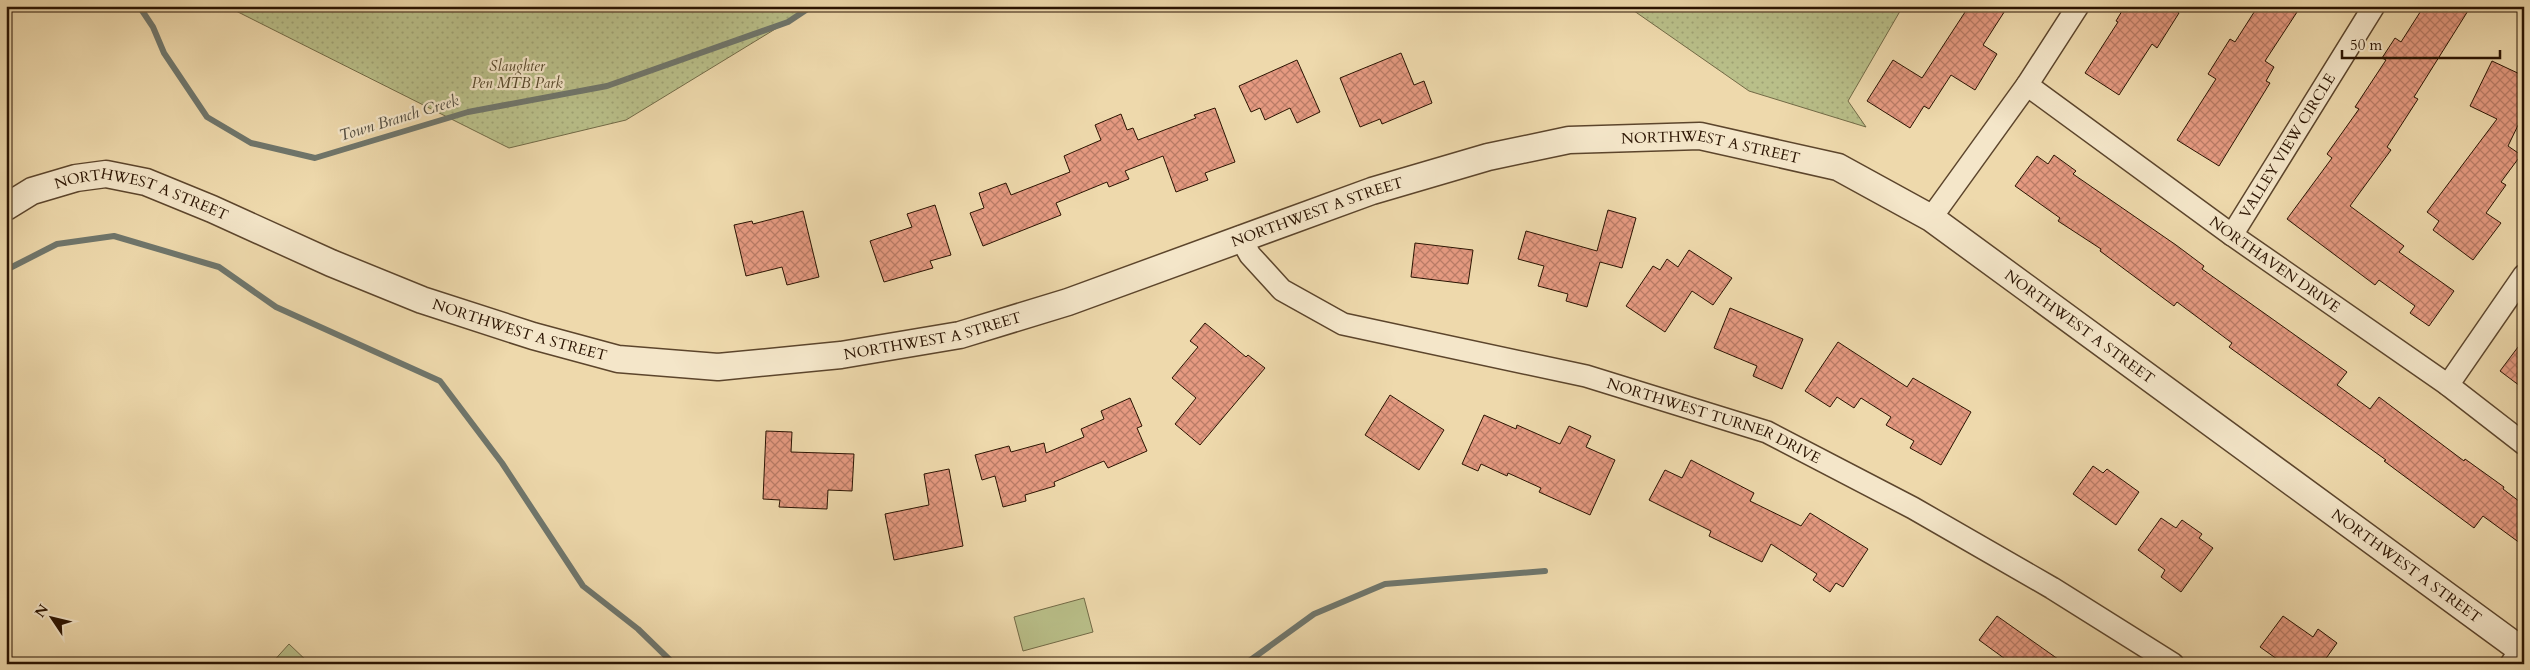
<svg xmlns="http://www.w3.org/2000/svg" width="2530" height="670" viewBox="0 0 2530 670" font-family="Cardo,serif">
<style>
.grass{fill:url(#grass-dots);stroke:#726a46}
.pitch{fill:#b9bf89;stroke:#726a46}
.lines{fill:none;stroke-linecap:round;stroke-linejoin:round}
.stream{stroke:#6f766c;stroke-width:6}
.building{fill:url(#building-cross-hatch);stroke:#2b1402}
.minor-casing{stroke:#5c452c;stroke-width:24}
.tertiary-casing{stroke:#5c452c;stroke-width:29}
.minor{stroke:#f4e6c9;stroke-width:21}
.tertiary{stroke:#f4e6c9;stroke-width:26}
.labels{text-anchor:middle;dominant-baseline:central;stroke-width:4.5;stroke-linejoin:round;paint-order:stroke}
.park-label{font-size:15px;font-style:italic;fill:#56472a;stroke:#f4e6c9}
.street-label{font-size:15px;fill:#2b1402;stroke:#f4e6c9}
.water-label{font-size:16px;font-style:italic;fill:#534d40;stroke:#f4e6c9}
</style>
<defs>
<pattern id="grass-dots" width="8" height="8" patternUnits="userSpaceOnUse" patternTransform="scale(1.25)"><rect width="8" height="8" fill="#b9bf89"/><path d="M2 2h.1M6 6h.1" fill="none" stroke="#9fa375" stroke-width="1.8" stroke-linecap="round"/></pattern>
<pattern id="building-cross-hatch" width="8" height="8" patternUnits="userSpaceOnUse" patternTransform="scale(1.25)"><rect width="8" height="8" fill="#e59a81"/><path d="M0 0l8 8M0 8l8-8" fill="none" stroke="#ba7c67"/></pattern>
</defs>
<rect width="100%" height="100%" fill="#eed9ac"/>
<filter id="stains"><feTurbulence type="fractalNoise" baseFrequency=".004" numOctaves="4"/><feColorMatrix values="0 0 0 0 .2 0 0 0 0 .09 0 0 0 0 .02 0 0 0 .5 -.17"/></filter>
<radialGradient id="worn" r=".72"><stop offset=".6" stop-color="#630" stop-opacity="0"/><stop offset="1" stop-color="#630" stop-opacity=".3"/></radialGradient>
<g class="grass">
<polygon points="226,6 813,6 626,120 509,148"/>
<polygon points="1627,6 1903,6 1848,101 1866,127 1749,91"/>
</g>
<g class="pitch">
<polygon points="1084,598 1093,632 1023,651 1014,617"/>
<polygon points="289,644 310,664 271,664"/>
</g>
<g class="lines">
<g class="stream">
<polyline points="139,6 153,27 164,53 207,117 251,143 315,158 468,112 607,86 788,22 812,6"/>
<polyline points="6,270 57,244 114,236 219,267 276,307 440,381 502,463 583,586 638,629 674,664"/>
<polyline points="1245,664 1314,614 1385,584 1545,571"/>
</g>
</g>
<g class="building">
<polygon points="1969,6 2008,6 1983,45 1997,54 1975,90 1951,75 1929,109 1924,106 1910,128 1867,101 1893,60 1922,78"/>
<polygon points="2125,6 2170,6 2179,13 2157,48 2152,44 2119,95 2085,73 2118,22 2116,21"/>
<polygon points="2258,6 2301,6 2265,61 2274,67 2266,81 2270,83 2219,166 2177,140 2216,79 2208,74 2230,39 2235,42"/>
<polygon points="2424,6 2471,6 2414,97 2418,99 2387,147 2391,150 2350,206 2404,246 2399,252 2454,291 2429,326 2410,313 2415,306 2379,280 2375,285 2287,219 2332,158 2327,154 2359,109 2355,107 2386,60 2382,58 2395,38 2401,42"/>
<polygon points="1401,53 1414,85 1424,81 1432,103 1382,124 1380,119 1360,127 1340,78"/>
<polygon points="1297,60 1320,112 1297,123 1290,108 1265,120 1260,108 1251,112 1239,86"/>
<polygon points="2492,61 2524,76 2524,113 2508,146 2521,155 2501,182 2506,185 2486,213 2501,223 2473,260 2433,230 2439,221 2427,212 2497,119 2470,106"/>
<polygon points="1215,108 1235,162 1205,173 1208,180 1176,192 1163,156 1125,171 1129,179 1109,187 1107,182 1056,203 1061,215 983,246 970,213 984,208 979,193 1006,183 1011,195 1070,172 1064,156 1101,140 1095,125 1121,114 1127,130 1133,128 1138,140 1196,118 1194,115"/>
<polygon points="2054,155 2076,171 2073,174 2176,245 2204,266 2202,269 2347,372 2337,385 2370,409 2379,397 2464,461 2465,459 2504,487 2503,489 2524,505 2524,546 2483,516 2474,528 2384,461 2386,460 2229,347 2232,343 2177,302 2174,306 2100,251 2101,249 2058,221 2060,218 2015,186 2037,156 2048,164"/>
<polygon points="935,205 951,255 930,261 933,268 884,282 870,241 912,227 907,214"/>
<polygon points="1608,210 1636,218 1622,268 1600,262 1587,307 1566,301 1568,294 1538,286 1544,266 1518,259 1526,231 1597,251"/>
<polygon points="803,211 819,277 787,285 782,267 746,276 734,225 752,221 753,224"/>
<polygon points="1415,243 1473,250 1468,284 1411,277"/>
<polygon points="1689,250 1732,278 1713,305 1692,291 1665,332 1626,306 1653,266 1660,270 1667,259 1678,267"/>
<polygon points="1730,308 1803,339 1782,389 1753,376 1757,366 1714,348"/>
<polygon points="1205,323 1246,357 1248,355 1265,368 1200,445 1175,424 1196,398 1172,378 1198,347 1190,341"/>
<polygon points="2524,339 2524,389 2500,371"/>
<polygon points="1838,342 1907,387 1913,378 1971,412 1941,465 1910,448 1914,441 1886,425 1891,417 1861,398 1854,408 1837,397 1830,407 1805,391"/>
<polygon points="1390,395 1444,430 1419,470 1365,435"/>
<polygon points="1130,398 1142,426 1137,428 1147,451 1108,468 1104,461 1054,482 1055,486 1025,495 1026,501 1003,507 995,476 982,480 975,455 1009,446 1011,452 1044,443 1046,453 1084,437 1081,429 1104,419 1101,411"/>
<polygon points="1484,415 1516,429 1517,425 1560,444 1569,426 1591,436 1586,447 1615,460 1590,515 1539,492 1541,488 1508,473 1507,476 1481,464 1478,471 1462,464"/>
<polygon points="766,431 792,432 791,452 854,454 852,491 828,490 827,509 779,507 780,500 763,499"/>
<polygon points="1691,460 1754,493 1750,501 1801,526 1810,513 1868,549 1843,587 1836,583 1830,592 1813,580 1817,574 1771,544 1762,562 1709,536 1711,531 1649,500 1665,470 1682,478"/>
<polygon points="2093,466 2103,473 2107,469 2139,492 2116,525 2073,494"/>
<polygon points="949,469 963,546 894,560 885,514 929,505 924,474"/>
<polygon points="2161,518 2176,528 2182,520 2202,534 2199,538 2213,548 2181,592 2161,577 2165,570 2138,550"/>
<polygon points="1997,616 2065,664 2012,664 1979,640"/>
<polygon points="2283,616 2313,637 2318,629 2337,643 2322,664 2284,664 2260,647"/>
</g>
<g class="lines">
<g class="minor-casing">
<g id="minor">
<path id="s1" d="M2027 85 2232 235 2448 385 2524 444"/>
<polyline points="1931,218 2027,85 2078,6"/>
<path id="s2" d="M2232 235 2374 6"/>
<path id="s3" d="M1240 237 1250 255 1282 290 1343 324 1586 376 1767 432 1913 508 2052 588 2173 664"/>
<polyline points="2448,385 2524,275"/>
<polyline points="2511,664 2524,645"/>
</g>
</g>
<g class="tertiary-casing">
<g id="tertiary">
<path id="s4" d="M6 207 32 191 76 178 106 174 146 182 212 209 331 263 422 300 533 336 618 359 718 367 841 355 960 335 1068 302 1372 191 1488 157 1569 140 1700 136 1838 167 1931 218 2524 652"/>
</g>
</g>
<use href="#minor" class="minor"/>
<use href="#tertiary" class="tertiary"/>
</g>
<g class="labels">
<g class="park-label">
<text x="517" y="66">Slaughter<tspan x="517" dy="17">Pen MTB Park</tspan></text>
</g>
<g class="street-label">
<text stroke="none"><textPath href="#s2" startOffset="105">VALLEY VIEW CIRCLE</textPath></text>
<text stroke="none"><textPath href="#s4" startOffset="1780">NORTHWEST A STREET</textPath></text>
<text stroke="none"><textPath href="#s4" startOffset="145">NORTHWEST A STREET</textPath></text>
<text stroke="none"><textPath href="#s4" startOffset="1375">NORTHWEST A STREET</textPath></text>
<text stroke="none"><textPath href="#s1" startOffset="306">NORTHAVEN DRIVE</textPath></text>
<text stroke="none"><textPath href="#s4" startOffset="2200">NORTHWEST A STREET</textPath></text>
<text stroke="none"><textPath href="#s4" startOffset="550">NORTHWEST A STREET</textPath></text>
<text stroke="none"><textPath href="#s4" startOffset="970">NORTHWEST A STREET</textPath></text>
<text stroke="none"><textPath href="#s3" startOffset="522">NORTHWEST TURNER DRIVE</textPath></text>
<text stroke="none"><textPath href="#s4" startOffset="2605">NORTHWEST A STREET</textPath></text>
</g>
<g class="water-label">
<text transform="translate(399 118) rotate(-17)">Town Branch Creek</text>
</g>
</g>
<rect width="2530" height="670" fill="none" stroke="#eed9ac" stroke-width="25"/>
<rect x="8" y="8" width="2515" height="655" fill="none" stroke="#2b1402" stroke-width="2.5"/>
<rect x="12" y="12" width="2505" height="645" fill="none" stroke="#2b1402"/>
<g transform="translate(52 618) rotate(305)" stroke="#f4e6c9" stroke-width="4" paint-order="stroke">
<path d="M0-4L9 19L0 12L-9 19Z" fill="#2b1402"/>
<text y="-8" font-size="14" font-weight="bold" text-anchor="middle" fill="#2b1402">N</text>
</g>
<path d="M2342 50v8h158v-8" fill="none" stroke="#2b1402" stroke-width="2.5"/>
<text x="2350" y="50" font-size="15" fill="#2b1402" stroke="#f4e6c9" stroke-width="4" paint-order="stroke">50 m</text>
<rect width="100%" height="100%" filter="url(#stains)"/>
<rect width="100%" height="100%" fill="url(#worn)"/>
</svg>
